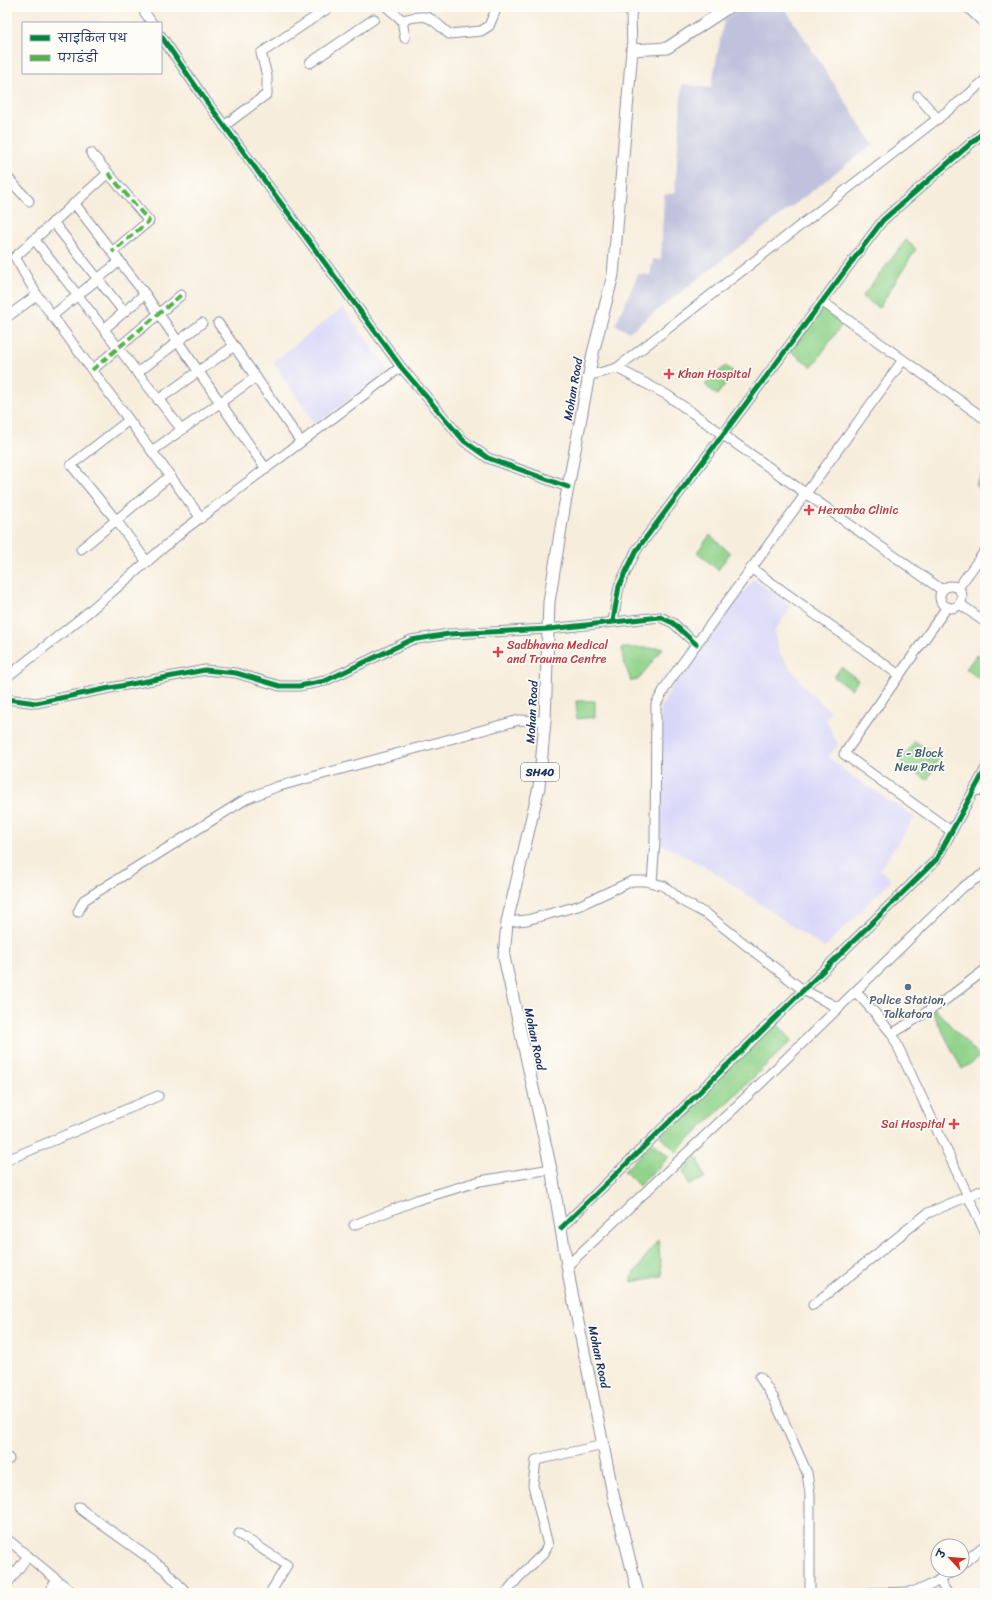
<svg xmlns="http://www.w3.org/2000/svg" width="992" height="1600" viewBox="0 0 992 1600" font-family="Sriracha,'Playpen Sans Deva',sans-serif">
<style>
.built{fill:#d9d7f8}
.industrial{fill:#c0c2dd}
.green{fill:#91d38b;stroke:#568174}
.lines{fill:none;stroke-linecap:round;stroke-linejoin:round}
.minor-casing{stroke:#898e9d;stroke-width:11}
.major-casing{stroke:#898e9d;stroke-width:13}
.minor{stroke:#fff;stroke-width:9}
.major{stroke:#fff;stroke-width:11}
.quiet{stroke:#55b248;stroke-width:4;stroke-dasharray:8 4;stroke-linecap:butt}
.cycleway-casing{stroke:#fdfcf7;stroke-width:8}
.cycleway{stroke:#00873e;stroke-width:5}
.health-dot{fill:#e0444e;stroke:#fdfcf7;stroke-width:1.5}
.service-dot{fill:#5c6f8a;stroke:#fdfcf7;stroke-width:1.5}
.labels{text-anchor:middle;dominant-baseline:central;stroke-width:3.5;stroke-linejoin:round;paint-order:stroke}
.shield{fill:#fdfcf7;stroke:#5f6c8c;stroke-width:1}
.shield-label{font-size:11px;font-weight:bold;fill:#1b2f5e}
.health-label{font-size:12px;fill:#be3a42;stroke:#fdfcf7;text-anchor:start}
.street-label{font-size:12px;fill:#1b2f5e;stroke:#fdfcf7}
.park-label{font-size:12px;fill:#3e606c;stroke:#fdfcf7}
.service-label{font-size:12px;fill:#4e5e75;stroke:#fdfcf7}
</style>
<rect width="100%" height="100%" fill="#fdfcf7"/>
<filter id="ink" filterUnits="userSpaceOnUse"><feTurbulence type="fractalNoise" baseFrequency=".025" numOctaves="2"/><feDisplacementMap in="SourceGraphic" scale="8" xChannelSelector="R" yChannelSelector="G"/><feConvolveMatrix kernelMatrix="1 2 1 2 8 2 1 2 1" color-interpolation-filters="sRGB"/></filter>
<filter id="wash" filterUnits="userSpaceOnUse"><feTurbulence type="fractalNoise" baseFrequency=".012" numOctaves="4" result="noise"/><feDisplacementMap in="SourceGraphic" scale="16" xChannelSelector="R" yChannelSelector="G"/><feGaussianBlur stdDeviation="0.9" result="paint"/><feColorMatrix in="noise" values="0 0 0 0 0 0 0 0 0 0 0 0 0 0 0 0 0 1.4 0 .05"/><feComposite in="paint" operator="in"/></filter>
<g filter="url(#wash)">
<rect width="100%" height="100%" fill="#f7eddc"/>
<g class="built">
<polygon points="343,307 389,371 315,424 273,362"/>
<polygon points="753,579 792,606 774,632 780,654 807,690 830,711 826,720 838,745 828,757 853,777 915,817 880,869 892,880 824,948 711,870 659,843 661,707 671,688"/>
</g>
<polygon class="industrial" points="740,7 784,7 873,144 629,332 615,325 638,274 650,275 653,259 661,260 664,195 675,193 682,84 711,88 724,19"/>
<g class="green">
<polygon points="906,240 916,249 879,308 862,297"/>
<polygon points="823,304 845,320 812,367 789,350"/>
<polygon points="725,366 734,372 717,395 705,385"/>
<polygon points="985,471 985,493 975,485"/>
<polygon points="710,535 730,553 718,570 697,552"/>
<polygon points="663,648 638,680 631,681 623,659 622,648"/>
<polygon points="977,654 985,660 985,677 982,681 966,669"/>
<polygon points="841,667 858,680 851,689 834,677"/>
<polygon points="576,701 595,701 595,717 577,719"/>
<polygon points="915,741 939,758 927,780 900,761"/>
<polygon points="935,1009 980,1057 962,1069 932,1011"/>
<polygon points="775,1022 792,1040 676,1152 660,1136"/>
<polygon points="653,1142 669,1157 639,1186 624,1171"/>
<polygon points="697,1156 705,1178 689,1185 683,1170"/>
<polygon points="658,1240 662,1276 632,1282 631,1278"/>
</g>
</g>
<g filter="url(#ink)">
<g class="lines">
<g class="minor-casing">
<g id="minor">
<polyline points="141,7 152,23"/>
<path d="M387 7 402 20C430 13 428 16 449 34L481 31 489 26 497 7"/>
<polyline points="614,7 632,11"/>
<polyline points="967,7 985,24"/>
<polyline points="402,20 405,38"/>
<polyline points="161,36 204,98 385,345 401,367 464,441 488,458 568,487"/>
<polyline points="632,50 631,15 633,7"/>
<polyline points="310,63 374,19"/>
<polyline points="918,96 938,119"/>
<polyline points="224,126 267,94 267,76 261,53 330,7"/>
<polyline points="91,153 149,221 112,252"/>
<polyline points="108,173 15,257 37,295 201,518"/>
<polyline points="7,177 29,201"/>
<polyline points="74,203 145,294 266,469"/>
<polyline points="53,222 124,312"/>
<polyline points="34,239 182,430"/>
<polyline points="823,302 985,419"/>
<polyline points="52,316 120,261"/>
<polyline points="7,317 37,295"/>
<polyline points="218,323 301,442"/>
<polyline points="104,329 145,294"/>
<polyline points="617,368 667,395 942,590"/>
<polyline points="92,370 181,295"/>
<polyline points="137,373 202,323"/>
<polyline points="588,376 617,368 968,95 985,80"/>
<polyline points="158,400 234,346"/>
<polyline points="129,420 71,465 116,520 147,562"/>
<polyline points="152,451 256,377"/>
<polyline points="81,549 170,476"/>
<polyline points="751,568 899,675"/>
<circle cx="951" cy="597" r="11"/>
<polyline points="958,588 985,551"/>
<polyline points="960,604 985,622"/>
<polyline points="947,607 844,754 951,831"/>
<polyline points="613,621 619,586 636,551 883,220 985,131"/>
<polyline points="7,677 86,614 184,530 401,367"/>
<polyline points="7,699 36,703 110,688 205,670 236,673 280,686 299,686 325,681 411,640 449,634 549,629 660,617 673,623 696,644"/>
<polyline points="974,790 985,791"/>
<polyline points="652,882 655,841 656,704 668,683 903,360"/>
<polyline points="78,912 84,900 246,799 276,787 519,720 545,721"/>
<polyline points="507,922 527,920 578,906 632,881 646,881 664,886 682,901 708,915 803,990 839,1008"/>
<polyline points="856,992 875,1013 892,1034 985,1232"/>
<polyline points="892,1034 944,1001 985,970"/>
<polyline points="7,1160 158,1096"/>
<polyline points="354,1225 417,1200 480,1181 551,1169"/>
<polyline points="561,1228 936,860 985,770"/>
<polyline points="567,1266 761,1083 963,887 985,873"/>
<polyline points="813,1305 928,1213 985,1189"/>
<polyline points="760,1377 774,1399 807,1473 810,1494 810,1593"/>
<polyline points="7,1457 9,1459"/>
<polyline points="79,1507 83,1511 163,1568 187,1593"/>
<polyline points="239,1534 287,1565 270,1593"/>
<polyline points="7,1539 73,1593"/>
<polyline points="962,1564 985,1545"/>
<polyline points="939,1580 947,1593"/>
<polyline points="7,1584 28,1556"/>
<polyline points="48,1593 57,1580"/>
<polyline points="506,1593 518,1578 544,1553 548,1545 533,1485 536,1460 604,1445"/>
<path d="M870 1593C883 1592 896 1593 908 1592 925 1591 941 1579 953 1570"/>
</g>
</g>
<g class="major-casing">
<polyline id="major" points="638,1593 613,1494 570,1283 552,1174 504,957 507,922 539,787 545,721 549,602 564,509 593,353 613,275 632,50 667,48 729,7"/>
</g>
<use href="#minor" class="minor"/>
<use href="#major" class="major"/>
<g class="quiet">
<polyline points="108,173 149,221 112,252"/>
<polyline points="92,370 181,295"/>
</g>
<g class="cycleway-casing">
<g id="cycleway">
<polyline points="161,36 204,98 385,345 401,367 464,441 488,458 568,487"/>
<polyline points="613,621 619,586 636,551 883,220 985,131"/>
<polyline points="7,699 36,703 110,688 205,670 236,673 280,686 299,686 325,681 411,640 449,634 549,629 660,617 673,623 696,644"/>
<polyline points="561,1228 936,860 985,770"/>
</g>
</g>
<use href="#cycleway" class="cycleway"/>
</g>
</g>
<g class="health-dot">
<path d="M667 368h4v4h4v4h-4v4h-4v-4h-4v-4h4z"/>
<path d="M807 504h4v4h4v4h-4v4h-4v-4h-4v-4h4z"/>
<path d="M496 646h4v4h4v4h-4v4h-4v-4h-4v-4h4z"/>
<path d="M952 1118h4v4h4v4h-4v4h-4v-4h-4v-4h4z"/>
</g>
<circle class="service-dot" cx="908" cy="987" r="4"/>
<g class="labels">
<rect class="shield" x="521" y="763" width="38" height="18" rx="3"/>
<g class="shield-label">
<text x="540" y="772">SH40</text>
</g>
<g class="health-label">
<text x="678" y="374">Khan Hospital</text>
<text x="818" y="510">Heramba Clinic</text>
<text x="507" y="645">Sadbhavna Medical<tspan x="507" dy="14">and Trauma Centre</tspan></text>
<text x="945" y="1124" text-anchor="end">Sai Hospital</text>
</g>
<g class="street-label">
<text transform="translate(573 389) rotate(-80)">Mohan Road</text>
<text transform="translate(532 712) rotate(-87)">Mohan Road</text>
<text transform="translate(535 1039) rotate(78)">Mohan Road</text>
<text transform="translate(599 1357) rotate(78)">Mohan Road</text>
</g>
<g class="park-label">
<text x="920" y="753">E - Block<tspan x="920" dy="14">New Park</tspan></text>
</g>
<g class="service-label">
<text x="908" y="1000">Police Station,<tspan x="908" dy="14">Talkatora</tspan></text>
</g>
</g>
<rect width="992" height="1600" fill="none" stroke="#fdfcf7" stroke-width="24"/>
<rect x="22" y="22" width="140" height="52" fill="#fdfcf7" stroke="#a3aaba"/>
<rect x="30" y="35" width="20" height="6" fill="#00873e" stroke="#a3aaba"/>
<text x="58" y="42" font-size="12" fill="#1b2f5e">साइकिल पथ</text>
<rect x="30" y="55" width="20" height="6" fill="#55b248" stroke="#a3aaba"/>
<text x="58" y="62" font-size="12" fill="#1b2f5e">पगडंडी</text>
<g transform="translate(950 1558) rotate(296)"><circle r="19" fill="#fdfcf7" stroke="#a3aaba"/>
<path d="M0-3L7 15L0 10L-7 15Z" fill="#c8321e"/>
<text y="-6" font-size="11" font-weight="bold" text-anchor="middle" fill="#1b2f5e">उ</text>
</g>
</svg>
